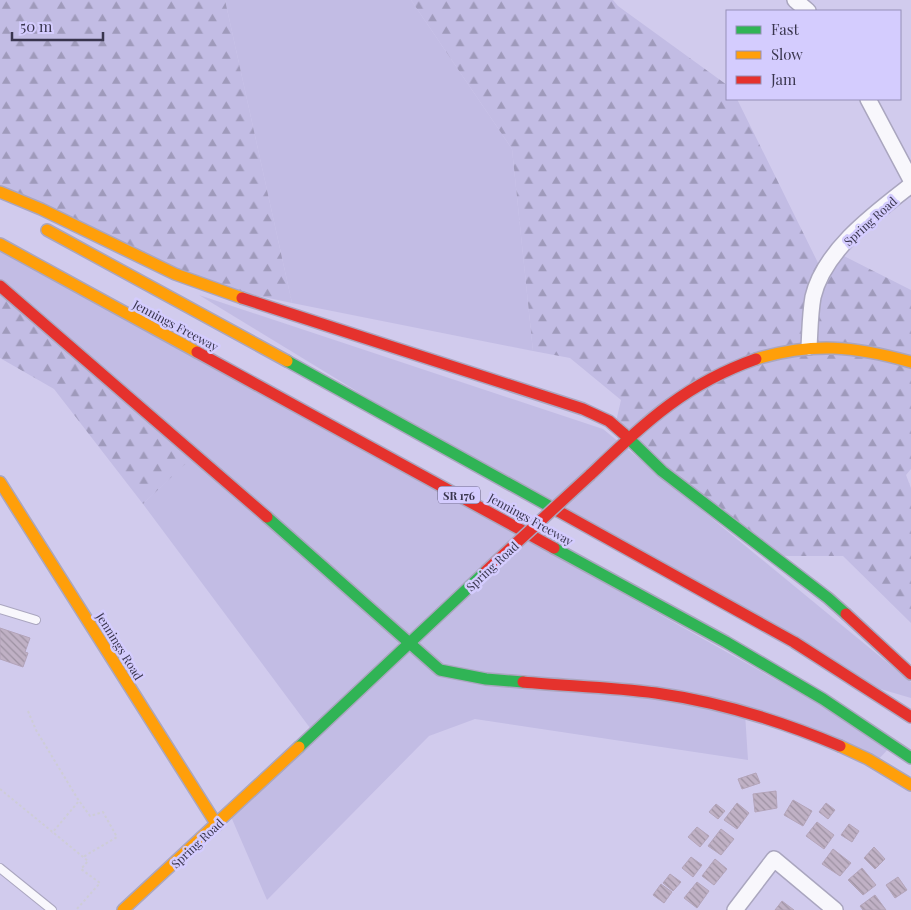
<svg xmlns="http://www.w3.org/2000/svg" width="911" height="910" viewBox="0 0 911 910" font-family="'Playfair Display',serif">
<style>
.green{fill:#c2bce4}
.forest{fill:url(#forest-firs)}
.building{fill:url(#building-back-hatch);stroke:#b3a4b9}
.lines{fill:none;stroke-linecap:round;stroke-linejoin:round}
.lane-casing{stroke:#aaa6bf;stroke-width:10}
.street-casing{stroke:#aaa6bf;stroke-width:18}
.fast-casing{stroke:#aaa6bf;stroke-width:14}
.slow-casing{stroke:#aaa6bf;stroke-width:14}
.jam-casing{stroke:#aaa6bf;stroke-width:14}
.path{stroke:#cecdd6;stroke-width:2;stroke-dasharray:2.5 2.5;stroke-linecap:butt}
.lane{stroke:#f8f7fc;stroke-width:8}
.street{stroke:#f8f7fc;stroke-width:15}
.fast{stroke:#30b455;stroke-width:11}
.slow{stroke:#ff9f0a;stroke-width:11}
.jam{stroke:#e5322d;stroke-width:11}
.jam-bridge-casing{stroke:#aaa6bf;stroke-width:14;stroke-linecap:butt}
.jam-bridge{stroke:#e5322d;stroke-width:11}
.labels{text-anchor:middle;dominant-baseline:central;stroke-width:5;stroke-linejoin:round;paint-order:stroke}
.shield{fill:#d4ccfe;stroke:#686283;stroke-width:1}
.shield-label{font-size:11px;font-weight:bold;fill:#39354e}
.street-label{font-size:12px;fill:#39354e;stroke:#d4ccfe}
</style>
<defs>
<pattern id="forest-firs" width="22" height="20" patternUnits="userSpaceOnUse" patternTransform="scale(1.25)"><rect width="22" height="20" fill="#c2bce4"/><path d="M5 1l3.5 6h-7zM16 11l3.5 6h-7z" fill="#9f9abb"/></pattern>
<pattern id="building-back-hatch" width="6" height="6" patternUnits="userSpaceOnUse" patternTransform="scale(1.25)"><rect width="6" height="6" fill="#c0b1c5"/><path d="M-1 5l2 2M0 0l6 6M5-1l2 2" fill="none" stroke="#9d91a2"/></pattern>
</defs>
<rect width="100%" height="100%" fill="#d1cbed"/>
<g class="green">
<polygon points="225,0 411,0 512,149 533,351 292,303"/>
<polygon points="0,244 892,745 875,763 745,713 748,760 475,719 429,736 267,900 229,812 313,732 143,504 196,453 0,286"/>
<polygon points="199,295 603,429 911,682 911,698 860,683 504,481"/>
</g>
<g class="forest">
<polygon points="0,0 225,0 292,303 207,285 0,192"/>
<polygon points="411,0 613,0 618,6 727,85 727,99 737,99 823,273 836,252 911,290 911,469 906,475 911,488 911,623 843,556 775,556 615,426 621,400 570,358 533,351 512,149"/>
<polygon points="0,286 196,454 143,504 54,389 0,358"/>
</g>
<g class="building">
<polygon points="0,628 30,638 25,652 28,653 23,667 0,659"/>
<polygon points="756,773 760,783 742,789 738,779"/>
<polygon points="776,791 777,808 755,812 753,794"/>
<polygon points="793,800 812,811 803,826 784,815"/>
<polygon points="737,803 749,813 737,829 724,820"/>
<polygon points="826,803 835,810 828,819 819,812"/>
<polygon points="716,804 725,811 718,819 709,812"/>
<polygon points="817,822 834,835 824,849 806,836"/>
<polygon points="849,824 859,831 852,842 841,835"/>
<polygon points="697,827 709,836 700,847 688,837"/>
<polygon points="721,829 734,839 721,855 708,846"/>
<polygon points="874,847 885,859 875,869 864,858"/>
<polygon points="833,849 851,863 840,876 822,864"/>
<polygon points="691,857 702,865 693,877 682,868"/>
<polygon points="715,859 727,869 714,885 702,876"/>
<polygon points="862,868 876,885 863,895 848,880"/>
<polygon points="670,874 681,882 673,891 663,883"/>
<polygon points="898,877 907,890 895,898 886,885"/>
<polygon points="697,882 709,891 697,908 684,898"/>
<polygon points="661,884 672,892 664,903 653,895"/>
<polygon points="875,895 886,910 863,910 860,906"/>
<polygon points="782,901 794,910 775,910"/>
</g>
<g class="lines">
<g class="lane-casing">
<g id="lane">
<polyline points="0,609 36,620"/>
<polyline points="0,868 52,910"/>
</g>
</g>
<g class="street-casing">
<g id="street">
<polyline points="795,0 808,11"/>
<polyline points="868,99 911,180"/>
<path d="M809 347C810 331 810 314 813 297 824 250 875 213 911 185"/>
<polyline points="735,910 774,859 835,910"/>
</g>
</g>
<g class="fast-casing">
<g id="fast">
<polyline points="287,361 558,511"/>
<polyline points="624,434 662,471 828,598 846,614"/>
<polyline points="267,517 440,670 486,679 523,682"/>
<polyline points="554,548 726,642 823,699 911,758"/>
<polyline points="299,747 486,571"/>
</g>
</g>
<g class="slow-casing">
<g id="slow">
<polyline points="0,192 41,209 175,274 242,298"/>
<polyline points="47,230 287,361"/>
<polyline points="0,244 197,352"/>
<path d="M756 359C813 342 854 346 911 362"/>
<polyline points="0,482 217,825"/>
<polyline points="840,746 868,759 911,785"/>
<polyline points="123,910 299,747"/>
</g>
</g>
<g class="jam-casing">
<g id="jam">
<polyline points="0,286 267,517"/>
<polyline points="242,298 583,409 609,421 624,434"/>
<polyline points="197,352 554,548"/>
<path d="M590 475C645 423 683 385 756 359"/>
<polyline points="558,511 794,642 911,717"/>
<polyline points="846,614 911,674"/>
<path d="M523 682C567 686 612 687 656 693 720 702 781 721 840 746"/>
</g>
</g>
<g class="path">
<polyline points="28,711 36,730 79,801 52,833"/>
<polyline points="0,789 88,861 81,869 100,883 76,910"/>
<polyline points="80,802 90,816 103,812 117,837 83,857"/>
</g>
<use href="#lane" class="lane"/>
<use href="#street" class="street"/>
<use href="#fast" class="fast"/>
<use href="#slow" class="slow"/>
<use href="#jam" class="jam"/>
<g class="jam-bridge-casing">
<polyline id="jam-bridge" points="486,571 590,475"/>
</g>
<use href="#jam-bridge" class="jam-bridge"/>
</g>
<g class="labels">
<rect class="shield" x="438" y="486.5" width="42" height="17" rx="4"/>
<g class="shield-label">
<text x="459" y="495">SR 176</text>
</g>
<g class="street-label">
<text transform="translate(870 221) rotate(-42)">Spring Road</text>
<text transform="translate(176 325) rotate(28)">Jennings Freeway</text>
<text transform="translate(531 519) rotate(29)">Jennings Freeway</text>
<text transform="translate(492 566) rotate(-43)">Spring Road</text>
<text transform="translate(120 646) rotate(58)">Jennings Road</text>
<text transform="translate(197 843) rotate(-43)">Spring Road</text>
</g>
</g>
<rect x="726" y="10" width="175" height="90" fill="#d4ccfe" stroke="#9690b8"/>
<rect x="736" y="26" width="25" height="8" fill="#30b455" stroke="#9690b8"/>
<text x="771" y="35" font-size="15" fill="#39354e">Fast</text>
<rect x="736" y="51" width="25" height="8" fill="#ff9f0a" stroke="#9690b8"/>
<text x="771" y="60" font-size="15" fill="#39354e">Slow</text>
<rect x="736" y="76" width="25" height="8" fill="#e5322d" stroke="#9690b8"/>
<text x="771" y="85" font-size="15" fill="#39354e">Jam</text>
<path d="M12 32v8h91v-8" fill="none" stroke="#39354e" stroke-width="2.5"/>
<text x="20" y="32" font-size="15" fill="#39354e" stroke="#d4ccfe" stroke-width="4" paint-order="stroke">50 m</text>
</svg>
